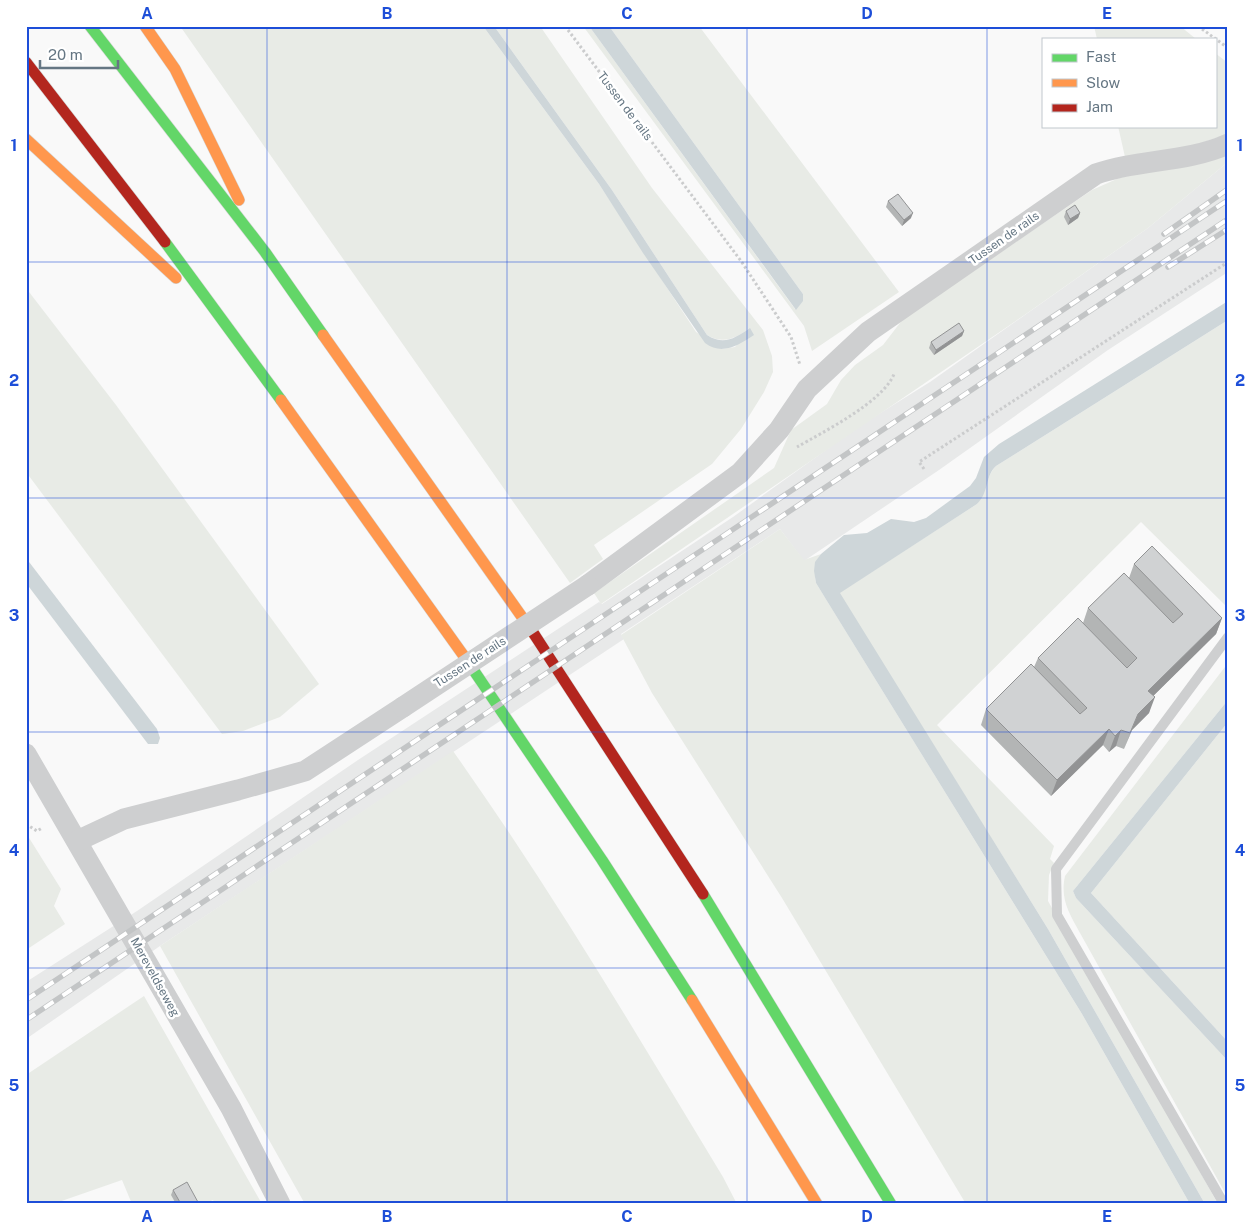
<svg xmlns="http://www.w3.org/2000/svg" width="1254" height="1230" viewBox="0 0 1254 1230" font-family="'Public Sans',sans-serif">
<style>
.built{fill:#e8e9e9}
.green{fill:#e8ebe6}
.water{fill:#ced6d9}
.lines{fill:none;stroke-linecap:round;stroke-linejoin:round}
.fast-casing{stroke:#d5d6d6;stroke-width:12}
.slow-casing{stroke:#d5d6d6;stroke-width:12}
.jam-casing{stroke:#d5d6d6;stroke-width:12}
.path{stroke:#cbcccd;stroke-width:3;stroke-dasharray:2.5 2.5;stroke-linecap:butt}
.lane{stroke:#cecfd0;stroke-width:10}
.street{stroke:#cecfd0;stroke-width:21}
.fast{stroke:#63d668;stroke-width:11}
.slow{stroke:#ff974d;stroke-width:11}
.jam{stroke:#b3261e;stroke-width:11}
.rail-casing{stroke:#c3c5c6;stroke-width:5.5}
.rail{stroke:#fff;stroke-width:4;stroke-dasharray:11;stroke-linecap:butt}
.street-bridge{stroke:#cecfd0;stroke-width:21}
.wall{fill:#b3b5b5}
.shaded-wall{fill:#929394}
.building{fill:#d0d2d3;stroke:#929394}
.grid{fill:none;stroke:#1d4ed8;stroke-width:1;stroke-opacity:0.55}
.labels{text-anchor:middle;dominant-baseline:central;stroke-width:5;stroke-linejoin:round;paint-order:stroke}
.street-label{font-size:12px;fill:#657683;stroke:#fff}
.neatline{fill:none;stroke:#1d4ed8;stroke-width:2}
.grid-label{font-size:16px;text-anchor:middle;font-weight:bold;fill:#1d4ed8}
</style>
<rect width="100%" height="100%" fill="#f9f9f9"/>
<polygon class="built" points="1228,162 1228,272 1108,350 939,470 804,561 780,529 621,634 624,639 160,946 26,1039 26,982 137,911 358,760 599,602 602,604 733,517 858,427 930,382 1148,228"/>
<g class="green">
<path d="M180 26H483L599 184 696 332 722 349 735 347 750 328C735 338 724 345 707 335L612 190 494 26H540L652 188 763 330 772 356 773 372 764 392 741 429 712 464 594 545 603 559 570 583Z"/>
<polygon points="583,26 589,26 795,309 803,294 609,26 699,26 899,292 812,351 804,326"/>
<polygon points="1094,26 1180,26 1196,39 1097,39"/>
<polygon points="1215,53 1228,63 1228,134 1183,149 1125,157 1118,126 1215,126"/>
<polygon points="1228,154 1228,162 1148,228 1026,314 601,604 594,593 774,468 791,430 827,404 841,380 855,365 883,345 903,319 1092,190 1119,178"/>
<polygon points="26,288 116,405 319,684 280,717 243,731 222,734 26,472"/>
<path d="M1228 320V608L1141 522 937 725 1054 846 1050 859 1054 863 1049 875 1048 901 1218 1204H1205L1048 929 839 593 977 504C987 491 987 474 996 466Z"/>
<path d="M780 529 804 560 821 554C814 564 814 571 816 583L1082 1014 1190 1204H966L782 898 652 693 621 635Z"/>
<path d="M1228 663V700L1073 891 1076 898 1228 1061V1198L1080 933C1069 913 1060 899 1065 876Z"/>
<polygon points="1228,722 1228,1042 1091,893"/>
<path d="M453 751C550 888 636 1033 723 1177L737 1204H305L160 946Z"/>
<polygon points="26,833 61,889 54,906 65,924 26,950"/>
<polygon points="144,996 262,1204 215,1204 213,1200 204,1204 132,1204 122,1180 53,1204 26,1204 26,1075"/>
</g>
<g class="water">
<path d="M483 26H494L612 190 707 335C724 346 735 338 750 328L754 335C739 345 722 356 705 343L643 253 599 184Z"/>
<polygon points="589,26 609,26 803,294 803,301 796,310"/>
<path d="M1228 301V320L996 466C985 476 989 493 977 504L840 593 1048 929 1205 1204H1190L1082 1014 827 601 816 583 814 571 815 562 821 554 844 535 867 533 891 519 914 522 926 518 970 486 976 478 984 457 999 444Z"/>
<polygon points="26,558 157,729 160,738 158,744 148,744 26,583"/>
<polygon points="1228,700 1228,722 1091,893 1228,1042 1228,1061 1076,898 1073,891"/>
</g>
<g class="lines">
<g class="fast-casing">
<g id="fast">
<polyline points="90,26 265,252 323,335"/>
<polyline points="165,242 281,400"/>
<polyline points="466,659 602,860 692,1000"/>
<polyline points="703,894 891,1204"/>
</g>
</g>
<g class="slow-casing">
<g id="slow">
<polyline points="145,26 175,69 239,200"/>
<polyline points="26,139 176,278"/>
<polyline points="323,335 534,634"/>
<polyline points="281,400 466,659"/>
<polyline points="692,1000 817,1204"/>
</g>
</g>
<g class="jam-casing">
<g id="jam">
<polyline points="26,62 165,242"/>
<polyline points="534,634 703,894"/>
</g>
</g>
<g class="path">
<polyline points="565,26 741,261 791,337 800,365"/>
<polyline points="1198,26 1228,48"/>
<path d="M797 447C823 432 883 402 894 374"/>
<polyline points="924,469 919,462 1228,262"/>
<polyline points="26,824 37,831 42,828"/>
</g>
<polyline class="lane" points="1224,1204 1057,915 1056,869 1228,637"/>
<g class="street">
<path d="M588 585 740 473 779 430 807 389 868 332 1096 174C1138 159 1186 163 1228 144"/>
<polyline points="26,754 231,1108 280,1204"/>
<polyline points="77,841 124,819 238,790 305,771 403,707"/>
</g>
<use href="#fast" class="fast"/>
<use href="#slow" class="slow"/>
<use href="#jam" class="jam"/>
<g class="rail-casing">
<g id="rail">
<polyline points="1164,234 1228,189"/>
<polyline points="1168,267 1228,229"/>
<polyline points="26,1000 1228,200"/>
<polyline points="26,1020 1228,219"/>
</g>
</g>
<use href="#rail" class="rail"/>
<polyline class="street-bridge" points="403,707 588,585"/>
</g>
<g class="wall">
<polygon points="888,201 911,218 902,226 886,207"/>
<polygon points="1066,211 1080,213 1078,218 1068,225 1064,217"/>
<polygon points="964,331 962,336 934,355 929,348 931,342"/>
<polygon points="1134,564 1222,618 1216,634 1153,696 1149,713 1132,730 1124,749 1116,746 1109,752 1103,745 1051,796 981,725 986,709 1034,667 1038,658 1083,623 1088,608 1129,578"/>
<polygon points="173,1190 199,1204 176,1204 171,1195"/>
</g>
<g class="shaded-wall">
<polygon points="913,213 911,218 902,226 904,220"/>
<polygon points="1080,213 1078,218 1068,225 1070,219"/>
<polygon points="964,331 962,336 934,355 936,350"/>
<polygon points="1222,618 1216,634 1142,707 1148,691"/>
<polygon points="1155,697 1149,713 1132,730 1124,749 1138,714"/>
<polygon points="1109,729 1103,745 1051,796 1057,780"/>
<polygon points="1121,730 1116,746 1109,752 1115,736"/>
</g>
<g class="building">
<polygon points="898,194 913,213 904,220 888,201"/>
<polygon points="1075,205 1080,213 1070,219 1066,211"/>
<polygon points="959,323 964,331 936,350 931,342"/>
<polygon points="1152,546 1222,618 1148,691 1155,697 1138,714 1130,733 1121,730 1115,736 1109,729 1057,780 986,709 1031,664 1080,714 1087,708 1038,658 1078,618 1127,668 1137,658 1088,608 1124,573 1173,623 1183,614 1134,564"/>
<polygon points="187,1182 199,1204 181,1204 173,1190"/>
</g>
<path class="grid" d="M267 26V1204M507 26V1204M747 26V1204M987 26V1204M26 262H1228M26 498H1228M26 732H1228M26 968H1228"/>
<g class="labels">
<g class="street-label">
<text transform="translate(625 106) rotate(53)">Tussen de rails</text>
<text transform="translate(1004 238) rotate(-35)">Tussen de rails</text>
<text transform="translate(470 662) rotate(-33)">Tussen de rails</text>
<text transform="translate(155 977) rotate(61)">Mereveldseweg</text>
</g>
</g>
<rect width="1254" height="1230" fill="none" stroke="#ffffff" stroke-width="55"/>
<rect x="1042" y="38" width="175" height="90" fill="#ffffff" stroke="#c1c8cd"/>
<rect x="1052" y="54" width="25" height="8" fill="#63d668" stroke="#c1c8cd"/>
<text x="1086" y="62" font-size="15" fill="#657683">Fast</text>
<rect x="1052" y="79" width="25" height="8" fill="#ff974d" stroke="#c1c8cd"/>
<text x="1086" y="88" font-size="15" fill="#657683">Slow</text>
<rect x="1052" y="104" width="25" height="8" fill="#b3261e" stroke="#c1c8cd"/>
<text x="1086" y="112" font-size="15" fill="#657683">Jam</text>
<path d="M40 60v8h78v-8" fill="none" stroke="#657683" stroke-width="2.5"/>
<text x="48" y="60" font-size="15" fill="#657683" stroke="#ffffff" stroke-width="4" paint-order="stroke">20 m</text>
<rect x="28" y="28" width="1198" height="1174" class="neatline"/>
<g class="grid-label">
<text x="147" y="19">A</text>
<text x="387" y="19">B</text>
<text x="627" y="19">C</text>
<text x="867" y="19">D</text>
<text x="1107" y="19">E</text>
<text x="14" y="151">1</text>
<text x="1240" y="151">1</text>
<text x="14" y="386">2</text>
<text x="1240" y="386">2</text>
<text x="14" y="621">3</text>
<text x="1240" y="621">3</text>
<text x="14" y="856">4</text>
<text x="1240" y="856">4</text>
<text x="14" y="1091">5</text>
<text x="1240" y="1091">5</text>
<text x="147" y="1222">A</text>
<text x="387" y="1222">B</text>
<text x="627" y="1222">C</text>
<text x="867" y="1222">D</text>
<text x="1107" y="1222">E</text>
</g>
</svg>
